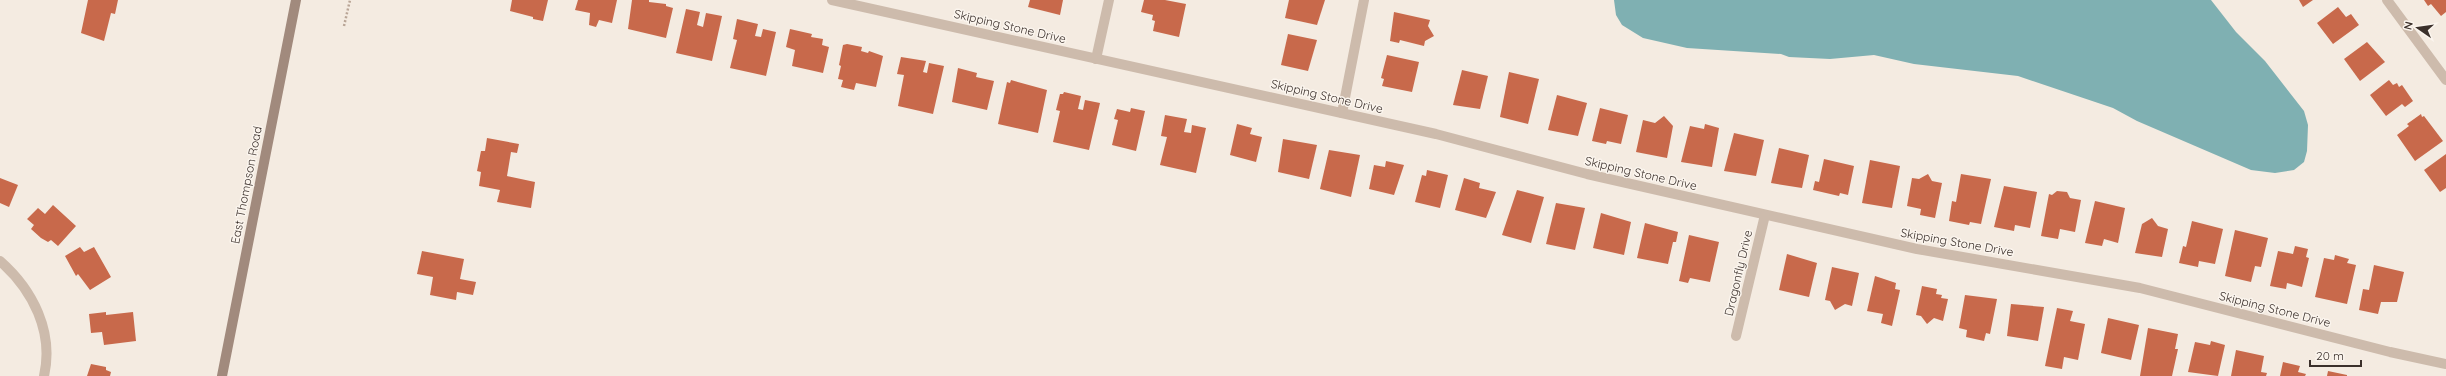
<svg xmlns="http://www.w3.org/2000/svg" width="2446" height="376" viewBox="0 0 2446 376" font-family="Quicksand,sans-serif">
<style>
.water{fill:#7fb0b2}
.building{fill:#c8694b}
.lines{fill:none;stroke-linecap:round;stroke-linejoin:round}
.path{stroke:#b9a596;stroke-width:2.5;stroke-dasharray:2 2;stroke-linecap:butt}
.minor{stroke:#cdbbac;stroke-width:10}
.secondary{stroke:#a18a7d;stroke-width:10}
.labels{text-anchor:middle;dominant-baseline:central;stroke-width:3;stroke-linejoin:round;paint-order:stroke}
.street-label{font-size:12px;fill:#3b302b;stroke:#fbf5ee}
</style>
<rect width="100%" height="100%" fill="#f4ebe1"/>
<polygon class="water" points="1614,0 2211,0 2236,32 2265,61 2304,111 2308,125 2307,151 2304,162 2294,170 2275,173 2251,170 2137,121 2113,108 2018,76 1914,64 1874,55 1830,59 1789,57 1781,54 1687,48 1643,38 1622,25 1616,15"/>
<g class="building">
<polygon points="88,0 118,0 115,14 111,13 104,41 81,33"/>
<polygon points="512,0 548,0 543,21 533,19 533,17 510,11"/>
<polygon points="578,0 617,0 612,23 599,20 596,27 589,25 590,13 575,10"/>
<polygon points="632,0 649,0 649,2 666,4 666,6 673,8 666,38 628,29"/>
<polygon points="1030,0 1063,0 1060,15 1028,7"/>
<polygon points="1144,0 1165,0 1186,4 1179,37 1153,31 1155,21 1152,20 1153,15 1141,12"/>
<polygon points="1289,0 1325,0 1317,25 1285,18"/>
<polygon points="2299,0 2313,0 2303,7"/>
<polygon points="2424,0 2446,0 2446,12 2441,16 2431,4 2428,6"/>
<polygon points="2338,7 2346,17 2351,14 2359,25 2333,44 2317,23"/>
<polygon points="686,9 700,12 697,25 703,27 706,13 722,16 712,61 676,53"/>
<polygon points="1394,12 1430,20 1428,26 1434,36 1425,41 1424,46 1400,40 1399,43 1390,41"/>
<polygon points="737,19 758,24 755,36 761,37 763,29 776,32 766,76 730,68 737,40 733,39"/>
<polygon points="790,29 812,34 811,37 823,39 822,45 829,47 823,73 792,66 795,50 786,47"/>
<polygon points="1288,34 1317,40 1308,71 1281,65"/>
<polygon points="2367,42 2385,62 2360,81 2344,59"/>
<polygon points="847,44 862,47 861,51 868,53 869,51 883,56 876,87 856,83 854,90 841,87 843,80 838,79 841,66 839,65 843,45"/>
<polygon points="1387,55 1419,62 1412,92 1382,86 1384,79 1381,78"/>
<polygon points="901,57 926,61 923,72 927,73 929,63 944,66 933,114 898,106 904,75 897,74"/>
<polygon points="958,68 977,73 976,77 994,81 987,110 952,102"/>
<polygon points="1462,70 1488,76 1480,109 1453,105"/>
<polygon points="1509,72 1539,79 1528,124 1500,117"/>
<polygon points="1011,80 1047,90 1038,133 998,124 1007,82 1010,83"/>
<polygon points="2389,80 2393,85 2397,83 2399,87 2402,85 2413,101 2405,107 2402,104 2386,116 2370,95"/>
<polygon points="1064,92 1081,96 1078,109 1083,110 1085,100 1100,103 1089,150 1053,142 1060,111 1056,110 1060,94 1063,94"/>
<polygon points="1557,95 1587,103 1578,136 1548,130"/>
<polygon points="1131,108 1145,111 1136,151 1112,145 1118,120 1114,119 1117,109 1130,112"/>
<polygon points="1600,108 1628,115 1621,144 1607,141 1606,144 1592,141"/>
<polygon points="2421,114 2422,117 2424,116 2443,141 2415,161 2397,135 2409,126 2407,124"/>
<polygon points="1165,115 1187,119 1184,132 1191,133 1192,125 1206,128 1196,173 1160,165 1167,137 1161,136"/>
<polygon points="1664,116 1673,126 1667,158 1636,152 1643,120 1655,123"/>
<polygon points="1237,124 1252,128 1250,134 1262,137 1256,162 1230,155"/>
<polygon points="1705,124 1719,128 1712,167 1681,162 1690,126 1704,129"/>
<polygon points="1734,133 1764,140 1756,176 1724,171"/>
<polygon points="487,138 519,144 517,153 511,152 507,176 535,182 531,208 497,202 500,190 479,186 481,172 477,171 481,151 485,151"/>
<polygon points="1283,139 1317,145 1309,179 1278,172"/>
<polygon points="1779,148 1809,155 1802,188 1771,183"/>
<polygon points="1329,150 1360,155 1351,197 1320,189"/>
<polygon points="2446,154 2446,188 2440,192 2424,170"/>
<polygon points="1824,159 1854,166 1848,195 1840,193 1839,196 1813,190 1815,181 1819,182"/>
<polygon points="1870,160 1900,166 1892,208 1862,203"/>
<polygon points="1386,161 1404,165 1394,195 1369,189 1374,165 1385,167"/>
<polygon points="1427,170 1448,175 1440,208 1415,202 1422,175 1426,176"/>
<polygon points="1928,174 1932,181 1942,183 1935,218 1920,215 1921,209 1907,206 1912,178 1919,179"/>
<polygon points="1961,174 1991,179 1981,224 1970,222 1969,225 1949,221 1952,201 1956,202"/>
<polygon points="0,178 18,185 9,207 0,203"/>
<polygon points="1464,178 1480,183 1479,188 1496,192 1486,218 1455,210"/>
<polygon points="2004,186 2037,192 2030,228 2015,225 2014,231 1994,227"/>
<polygon points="1517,190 1544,197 1531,243 1502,235"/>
<polygon points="2057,191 2067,192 2070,198 2081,200 2075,232 2060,229 2058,239 2041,236 2049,194 2052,195"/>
<polygon points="2095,201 2125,208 2118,243 2104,239 2102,246 2085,243"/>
<polygon points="1556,203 1585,208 1575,250 1546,244"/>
<polygon points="53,205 76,226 58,246 51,240 48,242 41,238 31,229 34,225 27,219 38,208 45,214"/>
<polygon points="1601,213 1631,222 1624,255 1593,248"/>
<polygon points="2152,218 2158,226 2168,229 2162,257 2135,253 2142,224"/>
<polygon points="2192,221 2223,229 2215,264 2199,261 2198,267 2179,263 2183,246 2186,247"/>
<polygon points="1645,223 1678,232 1676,242 1673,242 1668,264 1637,258"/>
<polygon points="2235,230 2268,238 2261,267 2255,266 2251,282 2225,276"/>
<polygon points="1689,235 1719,242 1710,282 1690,278 1688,283 1679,281"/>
<polygon points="2295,246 2308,249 2306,257 2309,258 2302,287 2287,283 2286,289 2270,286 2278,251 2293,254"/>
<polygon points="80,247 84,252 94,247 111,277 90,290 78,274 76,276 65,256"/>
<polygon points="422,251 464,259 460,279 476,282 473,295 457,292 456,300 430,295 433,277 417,274"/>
<polygon points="1787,254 1817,263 1809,297 1779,290"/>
<polygon points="2335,255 2349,259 2347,263 2356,265 2347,304 2315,297 2324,258 2334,260"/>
<polygon points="2374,265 2404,272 2397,302 2381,302 2378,314 2359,310 2363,289 2369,290"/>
<polygon points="1832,267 1859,273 1852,306 1845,304 1835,310 1830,301 1825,300"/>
<polygon points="1875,276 1896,283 1895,289 1900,290 1892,326 1881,323 1883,314 1867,311"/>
<polygon points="1922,286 1937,289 1936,294 1942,295 1941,298 1948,299 1943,321 1934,318 1927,324 1921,316 1916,315"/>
<polygon points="1965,295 1997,299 1990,334 1986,333 1984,341 1966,337 1967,330 1959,328"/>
<polygon points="2011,304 2044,307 2038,341 2007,336"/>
<polygon points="2057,308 2073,311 2070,321 2085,324 2078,360 2064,357 2062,369 2045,366"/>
<polygon points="106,312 106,315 133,312 136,341 104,345 102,332 91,333 89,314"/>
<polygon points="2108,318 2139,325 2131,360 2101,353"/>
<polygon points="2148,328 2178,334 2175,349 2178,349 2172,376 2140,376"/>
<polygon points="2211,341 2225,345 2218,376 2188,372 2195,342 2210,345"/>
<polygon points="2236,350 2264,356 2261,372 2267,373 2266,376 2231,376"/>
<polygon points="2283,362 2300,366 2298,372 2306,374 2305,376 2280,376"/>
<polygon points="91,364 106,367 106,370 111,372 110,376 87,376"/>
<polygon points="2328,371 2347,375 2347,376 2327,376"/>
</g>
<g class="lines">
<polyline class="path" points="344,26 350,0"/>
<g class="minor">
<polyline points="832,0 1436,134 1587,174 1917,249 2140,288 2390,352 2446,364"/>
<polyline points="2387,0 2446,80"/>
<polyline points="1096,59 1109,0"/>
<polyline points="1342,113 1364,0"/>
<path d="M0 261C33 290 54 332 44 376"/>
<polyline points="1736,336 1765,215"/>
</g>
<polyline class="secondary" points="222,376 296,0"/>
</g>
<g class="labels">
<g class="street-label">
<text transform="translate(1010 26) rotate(13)">Skipping Stone Drive</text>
<text transform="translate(1327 96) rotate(13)">Skipping Stone Drive</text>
<text transform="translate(1641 173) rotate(13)">Skipping Stone Drive</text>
<text transform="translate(246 185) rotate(-79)">East Thompson Road</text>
<text transform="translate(1957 242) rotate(10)">Skipping Stone Drive</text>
<text transform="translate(1738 273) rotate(-77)">Dragonfly Drive</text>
<text transform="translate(2275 309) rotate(14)">Skipping Stone Drive</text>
</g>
</g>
<g transform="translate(2418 28) rotate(283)" stroke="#fbf5ee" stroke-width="3" paint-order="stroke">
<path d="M0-3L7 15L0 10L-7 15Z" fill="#3b302b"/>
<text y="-6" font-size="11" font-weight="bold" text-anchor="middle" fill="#3b302b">N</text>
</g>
<path d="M2310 360v6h51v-6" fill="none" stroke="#3b302b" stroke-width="2"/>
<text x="2316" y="360" font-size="12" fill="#3b302b" stroke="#fbf5ee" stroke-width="3" paint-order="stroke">20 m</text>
</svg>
